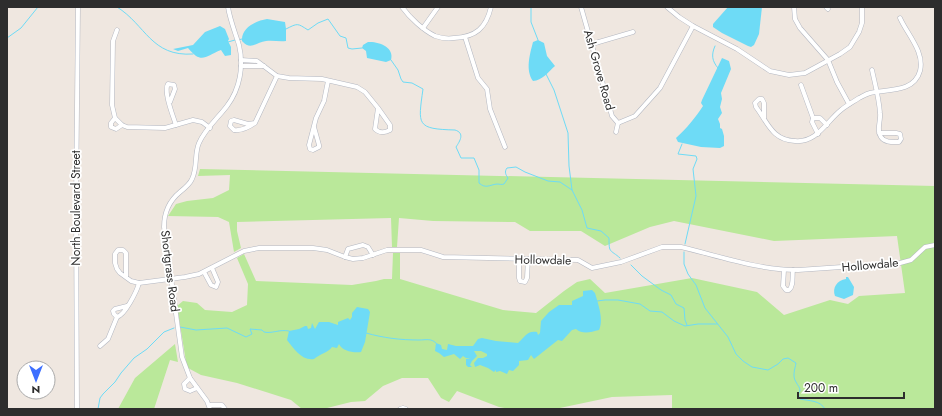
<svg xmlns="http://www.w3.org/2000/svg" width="942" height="416" viewBox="0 0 942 416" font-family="Jost,sans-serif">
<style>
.green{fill:#bae89a}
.water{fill:#6edbf6}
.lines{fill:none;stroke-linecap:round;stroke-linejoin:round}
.stream{stroke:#6edbf6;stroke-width:1}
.minor-casing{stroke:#b3b7c1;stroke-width:5}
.minor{stroke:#fff;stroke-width:4}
.labels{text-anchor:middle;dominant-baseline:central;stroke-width:3.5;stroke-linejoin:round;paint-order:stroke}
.street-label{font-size:12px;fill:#2d2d2d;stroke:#fff}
</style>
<rect width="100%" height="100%" fill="#efe7e0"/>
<g class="green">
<polygon points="200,169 935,186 935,409 672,409 672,395 612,397 555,409 510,409 499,407 457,391 449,402 441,398 428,378 402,378 383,386 365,401 351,402 323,409 302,409 291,400 237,383 201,375 188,368 186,362 177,306 183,301 197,303 205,310 232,312 247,305 248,284 237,258 244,254 256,281 352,285 376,281 384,279 392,279 393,253 400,253 400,279 503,310 536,313 564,291 577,282 590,279 605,293 692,278 757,292 784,315 830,300 848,304 859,296 905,293 897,236 774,241 674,221 650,227 605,246 581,231 530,231 515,222 433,221 399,218 397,247 392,247 391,218 237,222 237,231 241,248 234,252 229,222 218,217 168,216 176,204 187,201 213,198 229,190 230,175 198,176"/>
<polygon points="175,344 178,362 170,360 154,409 118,409 135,378"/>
</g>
<g class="water">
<polygon points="728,7 762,7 759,34 754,45 751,47 748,46 722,33 713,27 713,24"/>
<path d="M267 19 285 22 286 29V41C279 42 273 40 266 41 256 42 251 51 242 41 241 28 255 21 267 19Z"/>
<path d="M220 26 225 29 229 39 228 41 231 47V55L225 56 221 50C205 56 202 65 188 48L178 51 173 49 193 45 205 32Z"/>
<path d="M538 40 544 43 547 56 555 66C549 71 542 81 533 81 525 70 530 54 533 42Z"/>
<path d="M368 42C378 41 395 47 391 60L386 62 367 58 366 51 362 48 363 45Z"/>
<path d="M722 58 729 61 731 69 721 93 722 99 720 107 722 113 718 119 720 124V128L722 129 724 136V146L720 148 701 147 678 142 676 138C687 128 695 118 703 106L701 103 702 100Z"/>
<path d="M846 277H848L854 287 853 295 844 299 835 296C832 288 837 280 846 279Z"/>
<path d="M592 290 595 293C598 304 604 319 599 330 591 332 583 335 576 329L572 330 562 341 558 340 534 359 531 355 528 360 519 361V365L513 371 509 370 507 374 500 371 496 372V370L494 372 488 368 480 365 475 367 474 363 478 358H483L487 356V354L481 351H474L477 356 472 361 470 365 472 367H468L466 365V359L471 358H466L463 356 460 359 454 354 444 357 439 353 435 351 436 343 441 345 442 349 447 350 448 344 456 346H473L478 339 482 338 496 341 518 343C525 337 527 330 537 332L538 335 540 333 541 321 549 312 559 305H572V301L583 296V291Z"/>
<path d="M357 307 368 309 370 312 365 342 361 352C353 353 342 351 339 344L337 348 332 347C329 352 320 354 314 359 302 361 294 349 287 340L289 331 299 329 305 326H307L308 329 311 328 312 323 315 329 319 322H329L338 325V322L348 318 350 320 352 317V313Z"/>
</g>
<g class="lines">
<g class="stream">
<path d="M117 7C146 25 151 57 193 54"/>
<polyline points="531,7 531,22 538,40"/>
<path d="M286 29C298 23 297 23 308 30L318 23 328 19 340 36 346 38 348 48 352 49 362 48"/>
<polyline points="7,38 21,28 38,7"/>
<polyline points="238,40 242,39"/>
<polyline points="228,42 235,40"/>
<path d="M715 46C711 55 712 61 718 68"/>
<path d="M391 60 398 70 401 79 403 82 412 83 423 89C418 125 416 129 455 130 465 133 460 141 456 147L461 158H474L479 170V183C486 189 489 185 497 184 499 184 502 185 504 184L508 178C506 175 504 172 507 168L516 167 525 172 548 181 560 182 572 190"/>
<path d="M546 74 554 90 568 133 569 166 572 190 582 210 587 228 601 231 609 238C609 254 610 249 620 258"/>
<polyline points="682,144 678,154 696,156 697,159 693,169 696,196 685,244"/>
<path d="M684 252V264L688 274 696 285 705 308 728 337 736 354 743 361 752 367 768 370 778 364 783 359 788 358 796 363C795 369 792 376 796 382 798 386 800 387 800 391L798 394 800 399C809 401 820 400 825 409"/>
<polyline points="631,265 642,276 661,290 671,295 676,304 684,308 685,320 687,325"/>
<polyline points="597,301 605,300 618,300 640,304 650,311 662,312 674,321 685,326 698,324 717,324"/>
<path d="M180 327 196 330 227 328 246 337 252 334 250 329 262 330 264 332C272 334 279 329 289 331"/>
<path d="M366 333C384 338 400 340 419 340 426 340 431 338 436 343"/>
<polyline points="98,409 100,398 103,394 115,382 121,373 134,358 147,349 164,332 174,328"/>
</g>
<g class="minor-casing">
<g id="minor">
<path d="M402 7C410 18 423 30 435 36 441 38 448 39 454 38 476 37 486 28 491 7"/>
<polyline points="581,7 612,116 618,123 616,132"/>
<polyline points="667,7 679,17 693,26 737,49 770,71 789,75 805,73 840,54 850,47 859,32 862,23 862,7"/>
<polyline points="794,7 795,19 800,28 828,60 837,82 849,104"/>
<polyline points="826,7 828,9"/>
<polyline points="423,28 438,7"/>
<polyline points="117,30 113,41 112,105 115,118 122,125 127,127 165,128 193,120 202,122 210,128"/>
<polyline points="465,37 478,78 487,89 490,109 505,147"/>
<polyline points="592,44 633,32"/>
<path d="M241 60 257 61 277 76 289 78 322 79 357 87 365 92 378 108 375 129C379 133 385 133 390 130V125L378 108"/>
<polyline points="241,66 264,66"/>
<path d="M872 70C875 84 879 98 880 113 881 121 876 130 881 137 885 143 893 142 899 142L901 139 900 134 896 133H879"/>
<polyline points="801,85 813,118 812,122 818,134"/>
<path d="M170 102 175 89 174 85 168 84C163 91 173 116 176 125"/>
<polyline points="115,118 111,123 111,127 116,129 122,125"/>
<path d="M764 118V103L762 99H759L755 103 756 107C768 123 772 140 795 141 817 143 826 122 841 110 847 105 853 102 859 98 863 96 866 94 870 93 887 89 914 93 920 71 925 52 907 34 900 18"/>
<polyline points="813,118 820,118 827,125"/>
<path d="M255 123 248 124 234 120 231 121 230 126 234 130C242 131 248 128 255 123L277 76"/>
<polyline points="618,123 635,116 660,88 693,26"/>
<polyline points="314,127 319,145 319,147 313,150 310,149 309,145 316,118 324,101 328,81"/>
<polyline points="345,257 348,249 363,245 368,247 373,255"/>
<polyline points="519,259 519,278 520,281 525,282 527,278 528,259"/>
<path d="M784 270 783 286 786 290H789C794 286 792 276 793 270"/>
<polyline points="204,272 211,285 216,287 218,282 212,268"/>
<path d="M126 277V253L123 250H118L115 254V263L117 269 120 273 131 281 139 283 185 277 199 274 244 251 259 248H313L327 250 345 257 353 259 363 258 387 250H421L443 257 578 260 592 268 621 262 662 247H681C719 256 758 270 798 270L900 263 911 260 925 247 935 245"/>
<path d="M127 306 115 309 113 311 114 314 117 317C125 315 137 291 139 283"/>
<polyline points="100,346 108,339 117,317"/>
<polyline points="190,378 184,384 185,389 190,391 197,388"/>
<polyline points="209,405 222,405 225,409"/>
<polyline points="77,409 76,205 78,7"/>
<path d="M210 409 207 401 190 378 182 357 164 227C164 213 169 201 180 192 185 188 190 184 192 179 198 167 194 154 199 143 205 129 218 118 227 106 240 89 244 66 239 45 235 32 230 20 228 7"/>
<polyline points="400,409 403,408 406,409"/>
</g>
</g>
<use href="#minor" class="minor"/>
</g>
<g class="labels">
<g class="street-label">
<text transform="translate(599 70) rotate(74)">Ash Grove Road</text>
<text transform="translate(76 208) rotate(-90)">North Boulevard Street</text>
<text transform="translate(543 260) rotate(1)">Hollowdale</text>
<text transform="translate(870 265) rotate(-5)">Hollowdale</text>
<text transform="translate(170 271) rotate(83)">Shortgrass Road</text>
</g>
</g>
<rect width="942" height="416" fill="none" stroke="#2d2d2d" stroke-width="16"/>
<g transform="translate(36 380) rotate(180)"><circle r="19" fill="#ffffff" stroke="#ababab"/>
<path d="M0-3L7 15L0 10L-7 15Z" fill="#3d6fff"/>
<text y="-6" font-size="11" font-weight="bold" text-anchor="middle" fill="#2d2d2d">N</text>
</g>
<path d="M798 392v6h106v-6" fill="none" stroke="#2d2d2d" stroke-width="2"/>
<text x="804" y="392" font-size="12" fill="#2d2d2d" stroke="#ffffff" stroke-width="3" paint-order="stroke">200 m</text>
</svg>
